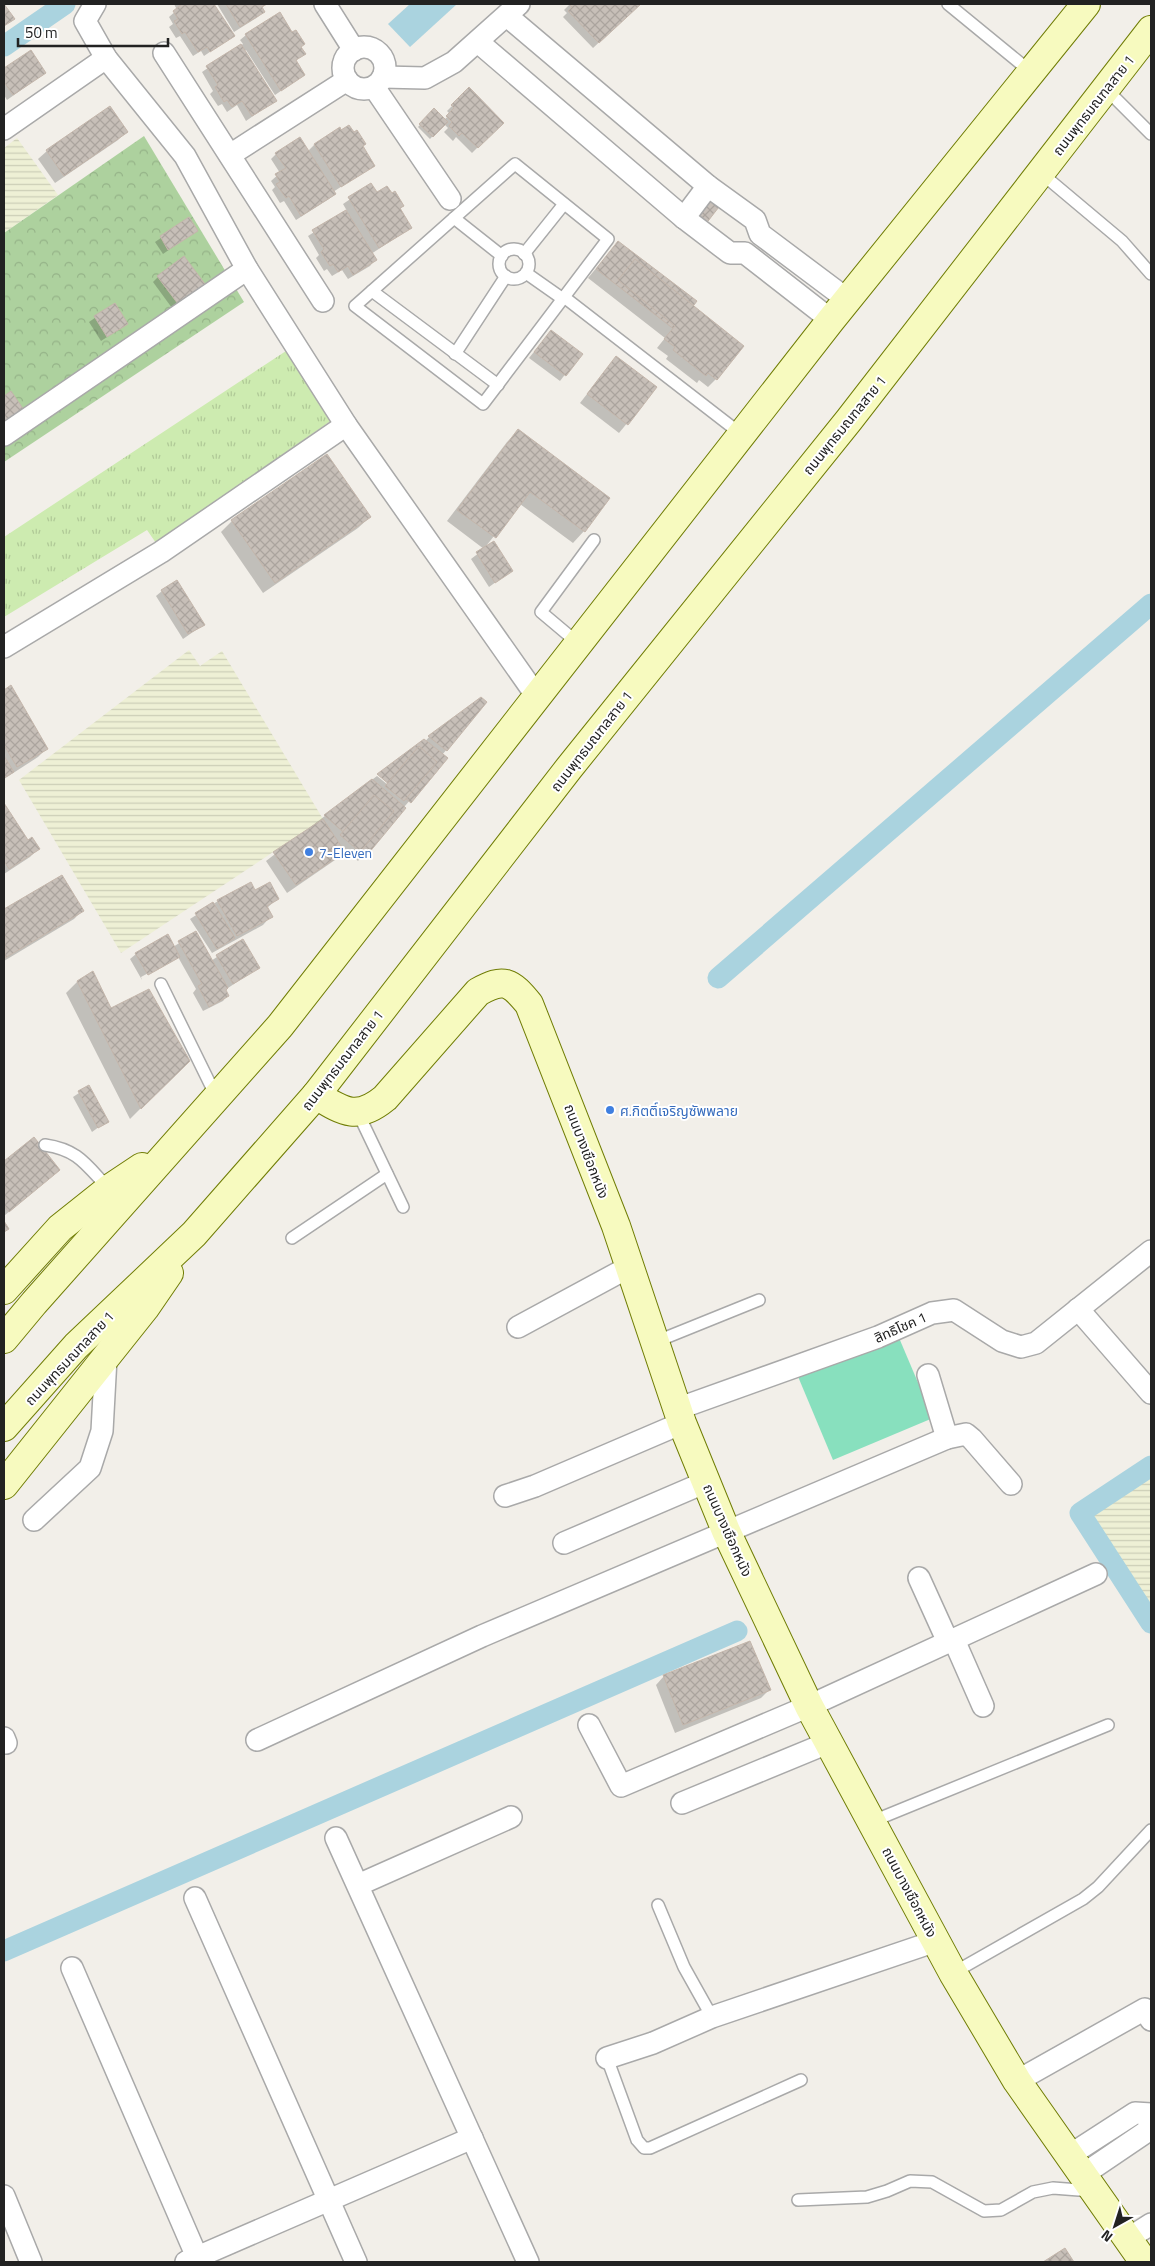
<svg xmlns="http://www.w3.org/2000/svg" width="1155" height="2266" viewBox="0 0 1155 2266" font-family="'Titillium Web','Noto Sans Thai',sans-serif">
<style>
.farmland{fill:url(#farmland-rules)}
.grass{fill:url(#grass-tufts)}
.forest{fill:url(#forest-crowns)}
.pitch{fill:#88e0be}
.water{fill:#aad3df}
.shadow{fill:#0003}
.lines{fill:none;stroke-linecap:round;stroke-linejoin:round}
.canal{stroke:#aad3df;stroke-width:21}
.building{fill:url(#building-cross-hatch);stroke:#c4b6ab}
.lane-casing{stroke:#a9a9a9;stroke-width:14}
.street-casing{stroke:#a9a9a9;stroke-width:24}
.secondary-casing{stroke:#707d05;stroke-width:30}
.lane{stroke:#fff;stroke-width:11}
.street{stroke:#fff;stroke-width:21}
.secondary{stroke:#f7fabf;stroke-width:28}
.shop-dot{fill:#3f7fe0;stroke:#fff;stroke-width:2}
.labels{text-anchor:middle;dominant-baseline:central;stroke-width:4;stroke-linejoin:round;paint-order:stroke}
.street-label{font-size:14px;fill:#222;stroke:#fff}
.shop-label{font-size:14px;fill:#366cbe;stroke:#fff;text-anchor:start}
</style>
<defs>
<pattern id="farmland-rules" width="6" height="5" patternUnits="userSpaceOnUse" patternTransform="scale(1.25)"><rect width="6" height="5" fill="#eef0d5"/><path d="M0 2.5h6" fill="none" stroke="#ccceb7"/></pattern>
<pattern id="grass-tufts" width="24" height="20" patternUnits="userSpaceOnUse" patternTransform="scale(1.25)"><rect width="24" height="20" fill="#cdebb0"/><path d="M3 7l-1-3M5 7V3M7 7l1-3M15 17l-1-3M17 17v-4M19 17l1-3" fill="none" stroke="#b0c997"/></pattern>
<pattern id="forest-crowns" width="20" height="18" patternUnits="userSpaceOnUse" patternTransform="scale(1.25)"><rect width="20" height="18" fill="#add19e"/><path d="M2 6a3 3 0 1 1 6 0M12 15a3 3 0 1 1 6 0" fill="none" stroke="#95b388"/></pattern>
<pattern id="building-cross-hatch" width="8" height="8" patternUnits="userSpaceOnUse" patternTransform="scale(1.25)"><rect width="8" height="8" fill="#c7bfb8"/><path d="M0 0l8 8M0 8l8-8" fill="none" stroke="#aba49e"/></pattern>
</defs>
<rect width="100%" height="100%" fill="#f2efe9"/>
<g class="farmland">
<polygon points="17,138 58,195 4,233 4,148"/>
<polygon points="189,650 200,666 222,651 323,819 121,953 19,780"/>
<polygon points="1151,1477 1151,1605 1092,1515"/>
</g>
<polygon class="grass" points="286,351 332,420 156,543 147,530 4,617 4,537"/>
<polygon class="forest" points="144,136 244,302 4,462 4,233"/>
<polygon class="pitch" points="894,1326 933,1418 833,1460 794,1367"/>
<polygon class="water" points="410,4 457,4 410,47 388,24"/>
<g class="shadow">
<polygon points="174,4 213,4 233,36 204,56 201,51 193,56 180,36 176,38 169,27 173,24 169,17 177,10"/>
<polygon points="217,4 266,4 261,8 263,11 258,17 234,32"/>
<polygon points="570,4 640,4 593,48 563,17 567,13 564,10"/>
<polygon points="279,14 304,54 295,61 304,75 275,95 246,50 244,51 275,101 246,121 237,105 227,112 222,104 218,106 210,94 213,91 202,72 243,44 240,40 246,35"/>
<polygon points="31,52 45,73 7,100 4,95 4,69"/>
<polygon points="469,89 502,123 472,153 456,137 453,141 444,132 448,128 444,124 430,139 418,127 434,110 444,120 450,114 447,111"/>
<polygon points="110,108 126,132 118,140 55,183 38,159 47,151"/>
<polygon points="314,145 361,147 373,166 333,192 335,194 329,199 296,220 284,201 280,203 272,190 275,187 271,181 280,173 271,159 276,154 308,151"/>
<polygon points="371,185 377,194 403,206 400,209 411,228 371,254 375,260 370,266 348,279 342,270 332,276 327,269 324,271 316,258 319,255 308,236 347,211 343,204"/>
<polygon points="189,219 196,231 163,254 155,242"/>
<polygon points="618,242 692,306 716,379 708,387 699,380 697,383 666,359 668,356 657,348 665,338 588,278"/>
<polygon points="158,277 198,289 172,308 153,282"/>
<polygon points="115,304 127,324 101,341 89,322"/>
<polygon points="551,331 581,354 560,381 529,358"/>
<polygon points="616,357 656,388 619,433 580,403"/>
<polygon points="518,431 608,498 584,531 573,543 520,504 486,546 511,571 489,587 471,559 484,549 447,521 507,442"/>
<polygon points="370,517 358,528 263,593 221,532 232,521"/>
<polygon points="162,591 203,625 183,639 156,596"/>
<polygon points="11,687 47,748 38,757 4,779 4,691"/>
<polygon points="481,699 486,703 442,755 446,758 358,861 339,844 344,852 335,860 287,893 266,861 377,776 388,785 429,737"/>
<polygon points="4,805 28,842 38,849 30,857 4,874"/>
<polygon points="62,876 82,911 74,919 4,961 4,911"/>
<polygon points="255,892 277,899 267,908 271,916 263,925 212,953 190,919 218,901"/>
<polygon points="195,933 211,961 242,940 258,968 225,990 228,995 223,1001 203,1011 193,993 196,989 178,957 141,977 142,980 130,959 136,954 173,947"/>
<polygon points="93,973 111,1010 188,1061 130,1119 66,993 77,982"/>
<polygon points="88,1087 107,1121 92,1132 73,1097"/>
<polygon points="33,1139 59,1170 4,1216 4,1163"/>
<polygon points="664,1676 769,1690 761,1698 675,1733 656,1685"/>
</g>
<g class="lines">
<g class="canal">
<polyline points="4,46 65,4"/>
<polyline points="718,978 1151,604"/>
<polyline points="1151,1466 1080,1513 1151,1623"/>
<polyline points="4,1951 737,1631"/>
</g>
</g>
<g class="building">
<polygon points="4,4 15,19 4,26"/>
<polygon points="182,4 214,4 235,36 210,52 207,47 198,52 185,32 182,34 174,21 178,19 173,11"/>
<polygon points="226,4 267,4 262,7 265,12 240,27"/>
<polygon points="569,4 641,4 599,43 568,11 572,7"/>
<polygon points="280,12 292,32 296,30 305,44 301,47 306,54 296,60 305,75 281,91 245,34"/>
<polygon points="241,44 277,101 252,116 242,101 232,107 227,100 224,102 215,87 218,85 206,66"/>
<polygon points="31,50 46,73 13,95 4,82 4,68"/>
<polygon points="469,87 504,123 478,148 462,133 459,136 449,126 452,122 446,116 454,108 451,105"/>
<polygon points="110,106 128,132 64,176 46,150"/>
<polygon points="434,108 448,122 433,137 419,124"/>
<polygon points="349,125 354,132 357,130 366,144 363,146 375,166 341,187 314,144 340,127 341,130"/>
<polygon points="300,137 336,194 301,216 289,196 286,198 276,184 280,182 275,174 286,168 275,153"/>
<polygon points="371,183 377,192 387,186 392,193 395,191 404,206 400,208 412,228 379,248 348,197"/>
<polygon points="710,194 722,203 705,225 693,216"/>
<polygon points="346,210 377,260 353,275 348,266 338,272 333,264 330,266 321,252 324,249 312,230"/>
<polygon points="189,217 198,231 168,250 160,236"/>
<polygon points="618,241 697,301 675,330 596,269"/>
<polygon points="184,256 205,284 178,304 157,276"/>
<polygon points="635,259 744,346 717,380 708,373 706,376 673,350 675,347 664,339 675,326 618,280"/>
<polygon points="115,303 128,324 107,337 94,316"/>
<polygon points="551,330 583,354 566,376 534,352"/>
<polygon points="616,356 657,387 628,425 587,394"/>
<polygon points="11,391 24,410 4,424 4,396"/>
<polygon points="518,429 610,498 585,532 530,492 496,538 457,510"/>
<polygon points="327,454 371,517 275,583 231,520"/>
<polygon points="494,541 513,571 495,583 476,552"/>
<polygon points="177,580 205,625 188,634 161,590"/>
<polygon points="11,685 48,749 17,767 4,745 4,690"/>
<polygon points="481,697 487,702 447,751 428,736"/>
<polygon points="424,739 448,758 411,803 377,774"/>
<polygon points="419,746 437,762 404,801 385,786"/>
<polygon points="4,756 14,772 4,778"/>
<polygon points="372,779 406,808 368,854 324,815"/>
<polygon points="374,795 394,811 360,852 340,835"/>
<polygon points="4,803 28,840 32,837 40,849 9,869 4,861"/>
<polygon points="323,819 345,852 296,885 273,852"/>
<polygon points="62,875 84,911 5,958 4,909"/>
<polygon points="251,882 255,890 270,882 279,899 267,906 273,917 237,936 217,900"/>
<polygon points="213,902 235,938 217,949 195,913"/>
<polygon points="196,931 228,988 226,990 229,996 209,1007 198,986 202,984 178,941"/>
<polygon points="168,934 180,957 148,975 135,953"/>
<polygon points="243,939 260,968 233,984 216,955"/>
<polygon points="93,971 111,1008 149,989 190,1061 141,1109 77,981"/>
<polygon points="89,1085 109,1122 98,1128 78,1091"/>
<polygon points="34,1137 60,1170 9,1212 4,1206 4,1161"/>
<polygon points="4,1221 9,1229 4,1232"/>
<polygon points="750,1641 771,1690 683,1725 663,1675"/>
<polygon points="1065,2248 1074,2262 1043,2262"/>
</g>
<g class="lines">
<g class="lane-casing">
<g id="lane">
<polyline points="948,4 1031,72"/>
<polyline points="1106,89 1151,134"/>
<polygon points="515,164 608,239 483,404 355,306"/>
<polyline points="1041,173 1122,241 1151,274"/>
<polyline points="454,218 502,256"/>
<circle cx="514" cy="264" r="15"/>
<polyline points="524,254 564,204"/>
<polyline points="526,273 563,299"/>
<polyline points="372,291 498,385"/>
<polyline points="564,297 741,434"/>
<polyline points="455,354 506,276"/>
<polyline points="579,644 541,612 594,540"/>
<polyline points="161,984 216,1096"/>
<polyline points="358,1113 403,1207"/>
<path d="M45 1145C79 1150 86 1165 109 1189"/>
<polyline points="292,1238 387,1174"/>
<polyline points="655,1342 759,1300"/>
<polyline points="873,1821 1108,1725"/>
<polyline points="658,1905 684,1967 712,2017"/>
<polyline points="953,1973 1083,1899 1098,1887 1151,1830"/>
<polyline points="607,2058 637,2140 644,2148 650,2148 801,2080"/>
<polyline points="798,2200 867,2197 887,2191 910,2181 932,2182 984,2211 1001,2210 1033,2192 1053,2188 1092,2191"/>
</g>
</g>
<g class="street-casing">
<g id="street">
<polyline points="95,4 85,21 106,58 185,156 247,269 346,425 538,698"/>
<polyline points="325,4 354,50"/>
<polyline points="507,16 708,186 755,220 760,234 848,300"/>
<polyline points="478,42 684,218 730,253 745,253 831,320"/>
<circle cx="364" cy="68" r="21"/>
<polyline points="164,53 323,301"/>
<polyline points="383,77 425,78 454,62 519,4"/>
<polyline points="374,87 450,199"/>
<polyline points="4,129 106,58"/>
<polyline points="230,155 347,80"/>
<polyline points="684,218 708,186"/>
<polyline points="4,435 247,269"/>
<polyline points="4,647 161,552 346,425"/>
<polyline points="1078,1309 1151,1393"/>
<polyline points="518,1327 629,1267"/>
<polyline points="928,1375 947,1438 966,1434 972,1439 1011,1484"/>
<polyline points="677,1409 878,1337 932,1313 954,1310 1002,1341 1021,1347 1036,1343 1151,1251"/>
<polyline points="505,1496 535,1486 682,1423"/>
<polyline points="34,1520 90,1468 102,1431 106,1358"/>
<polyline points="564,1543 706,1482"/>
<polyline points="919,1578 948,1642"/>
<polyline points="954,1640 983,1706"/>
<polyline points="589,1725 621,1786 809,1706 1096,1574"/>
<polyline points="4,1738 6,1743"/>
<polyline points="257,1740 482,1636 947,1438"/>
<polyline points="682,1803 830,1742"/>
<polyline points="336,1838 528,2262"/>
<polyline points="358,1885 511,1817"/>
<polyline points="195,1898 356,2262"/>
<polyline points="72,1968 197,2257"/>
<polyline points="607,2058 653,2043 712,2017 936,1941"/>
<polyline points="1017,2081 1145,2009 1151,2020"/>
<polyline points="1070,2155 1135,2113 1151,2114"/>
<polyline points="1084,2174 1146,2132 1151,2123"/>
<polyline points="4,2196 31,2262"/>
<polyline points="1129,2238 1151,2224"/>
<polyline points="186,2262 472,2138"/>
</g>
</g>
<g class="secondary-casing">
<g id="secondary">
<path d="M316 1095C344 1112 357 1121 385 1098L478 992C504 977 511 982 529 1004L616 1226 682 1423 726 1531 809 1706 953 1973 1017 2081 1144 2262"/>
<polyline points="4,1290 60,1228 109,1189 142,1167"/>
<polyline points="4,1339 34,1303 280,1026 831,320 1086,4"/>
<polyline points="4,1427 76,1346 194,1234 316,1095 569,768 849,420 1151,30"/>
<polyline points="4,1485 145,1308 169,1273"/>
</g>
</g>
<use href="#lane" class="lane"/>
<use href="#street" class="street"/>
<use href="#secondary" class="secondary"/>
</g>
<g class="shop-dot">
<circle cx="309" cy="852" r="5"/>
<circle cx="610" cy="1110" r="5"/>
</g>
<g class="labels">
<g class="street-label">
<text transform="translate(1093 105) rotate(-52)">ถนนพุทธมณฑลสาย 1</text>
<text transform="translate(844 425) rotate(-51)">ถนนพุทธมณฑลสาย 1</text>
<text transform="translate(591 741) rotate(-52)">ถนนพุทธมณฑลสาย 1</text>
<text transform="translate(342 1060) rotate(-52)">ถนนพุทธมณฑลสาย 1</text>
<text transform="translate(587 1151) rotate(69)">ถนนบางเชือกหนัง</text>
<text transform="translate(900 1327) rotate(-24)">สิทธิโชค 1</text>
<text transform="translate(69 1358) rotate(-47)">ถนนพุทธมณฑลสาย 1</text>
<text transform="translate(728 1530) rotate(66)">ถนนบางเชือกหนัง</text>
<text transform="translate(910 1892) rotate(62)">ถนนบางเชือกหนัง</text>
</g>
<g class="shop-label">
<text x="319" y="852">7-Eleven</text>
<text x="620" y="1110">ศ.กิตติ์เจริญซัพพลาย</text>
</g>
</g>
<rect width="1155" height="2266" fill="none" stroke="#222222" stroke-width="10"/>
<g transform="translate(1115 2226) rotate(219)" stroke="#ffffff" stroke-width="4" paint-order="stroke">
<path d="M0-4L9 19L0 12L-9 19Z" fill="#222222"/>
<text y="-8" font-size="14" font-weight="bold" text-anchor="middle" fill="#222222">N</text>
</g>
<path d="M18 38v8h150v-8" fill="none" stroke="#222222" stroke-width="2.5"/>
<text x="25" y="38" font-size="15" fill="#222222" stroke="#ffffff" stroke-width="4" paint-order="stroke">50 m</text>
</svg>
